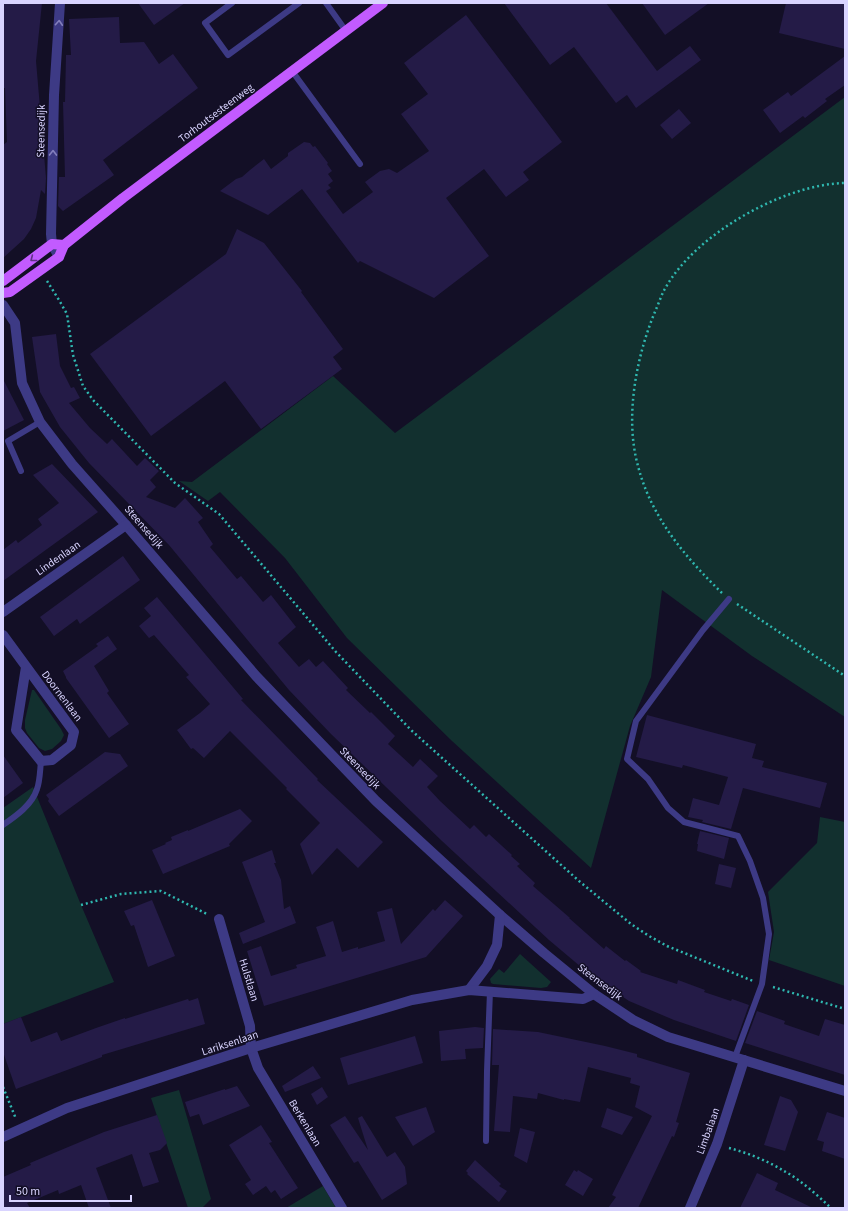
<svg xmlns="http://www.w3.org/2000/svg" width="848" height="1211" viewBox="0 0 848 1211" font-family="'Source Sans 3',sans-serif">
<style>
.green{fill:#12302f}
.building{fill:#241b47}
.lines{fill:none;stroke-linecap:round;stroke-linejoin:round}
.path{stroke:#2fb8b0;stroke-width:2.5;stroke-dasharray:2 3;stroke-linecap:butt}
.lane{stroke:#3d3a85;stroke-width:6}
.street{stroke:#3d3a85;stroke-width:10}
.primary{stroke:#c25bff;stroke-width:10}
.oneway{stroke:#837fbc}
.oneway2{stroke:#623188}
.labels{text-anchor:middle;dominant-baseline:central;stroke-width:3;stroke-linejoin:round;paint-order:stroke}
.street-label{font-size:11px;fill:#d9d4ff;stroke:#130f26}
</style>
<rect width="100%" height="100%" fill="#130f26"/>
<g class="green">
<polygon points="845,97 845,717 752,656 662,590 651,677 630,726 591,868 452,741 347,638 285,558 220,492 208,501 179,481 192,482 333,376 395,433"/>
<polygon points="32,690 34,690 61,729 64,735 61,741 52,749 45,751 39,748 27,733 25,728 25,720"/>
<polygon points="33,787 81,905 114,982 3,1024 3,808"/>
<polygon points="820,817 845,822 845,986 769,960 774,932 768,892 817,843"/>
<polygon points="520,954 551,982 547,987 541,988 493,984 491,983 490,979 499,969 504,973"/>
<polygon points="179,1090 211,1199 203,1207 188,1208 151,1098"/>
<polygon points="323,1186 336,1208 286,1208"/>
</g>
<g class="building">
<polygon points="3,3 42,3 36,61 46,178 45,194 41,190 36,218 31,229 24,239 3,258 3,145 7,142 5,88 3,88"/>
<polygon points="138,3 185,3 154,25"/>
<polygon points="504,3 606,3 657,71 690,46 701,60 636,108 627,95 616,103 574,47 550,65"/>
<polygon points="642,3 709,3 665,35"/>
<polygon points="786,3 845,3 845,49 779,33"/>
<polygon points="466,15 562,142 523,172 529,180 506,197 484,169 446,198 489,256 434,298 360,261 358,263 302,189 268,215 220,191 236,179 242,177 250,170 264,159 271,169 288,156 288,153 304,142 310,143 313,147 315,146 328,163 327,164 332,171 328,174 333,181 328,185 331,188 326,191 343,214 373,192 365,182 380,171 389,169 397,173 429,151 401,114 428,94 404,63"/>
<polygon points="119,17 120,43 144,42 159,64 173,54 198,88 103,160 114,175 63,211 58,206 59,177 65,177 63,102 65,102 66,55 71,55 69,19"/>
<polygon points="845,56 845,85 825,99 827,101 805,118 803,116 780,133 763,110 788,92 791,96"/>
<polygon points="679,109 691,123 672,139 660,125"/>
<polygon points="237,229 264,243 302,291 301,292 343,349 333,357 342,369 261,429 225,381 151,436 90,354 226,254"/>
<polygon points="56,334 60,366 71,388 74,387 80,398 69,403 90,428 107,444 112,439 137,466 145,458 159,471 150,480 156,487 146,497 175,508 185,498 203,518 198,522 213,544 210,547 237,579 241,576 263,602 271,595 296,627 278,643 299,667 309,659 316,667 323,661 348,688 346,690 370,713 371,712 395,736 388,744 413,767 420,759 438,776 427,787 440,801 470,829 474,825 486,837 489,834 512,855 511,856 520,864 517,866 535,883 533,886 570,918 569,918 604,949 606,946 625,961 626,960 641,971 640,972 677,984 678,980 705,990 704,992 731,1001 732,999 749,1005 736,1041 674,1020 629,1001 587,972 549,940 442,841 331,734 289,690 169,545 89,463 60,427 40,392 32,337"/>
<polygon points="3,379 24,420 3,431"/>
<polygon points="52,464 98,512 3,581 3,550 16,540 18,543 42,525 38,519 59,503 33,475"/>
<polygon points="123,556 140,580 81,623 80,624 77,619 54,636 40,617"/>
<polygon points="157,597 243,699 241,700 318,779 317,780 383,842 358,868 337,848 312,875 300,844 320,823 286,789 287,788 230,731 204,758 193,748 191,749 177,730 200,713 210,704 186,677 189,675 154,635 149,638 139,626 151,616 144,608"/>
<polygon points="108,636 117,649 94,666 109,691 107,693 129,724 109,738 66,678 66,677 63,671 98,646 96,644"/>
<polygon points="647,715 756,744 752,758 764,761 762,767 827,783 820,808 743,788 731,829 702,822 703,820 688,817 693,798 719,805 728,777 683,765 682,768 636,757"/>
<polygon points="105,752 120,754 128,766 59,816 48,801 49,799 46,795"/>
<polygon points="3,755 23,783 3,798"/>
<polygon points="240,809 252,821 229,844 230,846 163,874 152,850 166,844 165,843 172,840 171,837 188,830 188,831"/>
<polygon points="700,831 729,838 724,859 697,851 698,844 697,844"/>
<polygon points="272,850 276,863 274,863 281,880 284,909 290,906 296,923 243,944 239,933 265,922 242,862"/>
<polygon points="719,864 736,868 731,888 715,884"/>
<polygon points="152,900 175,956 148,967 134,925 131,926 124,911"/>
<polygon points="445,900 463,916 426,957 264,1006 247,951 261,946 271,976 297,968 296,965 326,956 316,927 333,921 342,952 358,947 358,949 385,941 377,912 392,908 401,944 433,909 435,911"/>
<polygon points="198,998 205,1024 102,1055 102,1057 16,1089 3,1052 3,1024 21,1017 31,1042 57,1032 61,1041 96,1028 125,1018 125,1019 188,999 189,1001"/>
<polygon points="757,1011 785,1021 784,1024 819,1036 825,1019 845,1025 845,1075 745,1043"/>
<polygon points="475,1027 484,1028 483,1048 465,1049 466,1059 441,1061 439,1031"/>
<polygon points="493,1029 538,1032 605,1046 637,1054 637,1057 690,1073 676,1122 679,1123 674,1137 672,1136 638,1208 608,1208 616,1197 612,1195 652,1116 635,1107 640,1086 630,1083 631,1078 588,1067 580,1102 564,1099 564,1100 538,1093 537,1099 513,1096 510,1132 494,1131 499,1065 492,1065"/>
<polygon points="415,1036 423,1063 348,1085 340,1058"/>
<polygon points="313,1066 321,1078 285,1092 282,1086"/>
<polygon points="237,1086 250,1106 203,1125 199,1114 190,1117 185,1102 225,1089 225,1090"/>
<polygon points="322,1087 328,1097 317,1105 311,1094"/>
<polygon points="780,1096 791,1100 798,1112 785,1151 764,1145"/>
<polygon points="426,1107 435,1132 413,1146 395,1117"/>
<polygon points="607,1108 633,1117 622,1135 601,1127"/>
<polygon points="827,1112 845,1118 845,1159 822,1151 824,1142 817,1140"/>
<polygon points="157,1115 167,1143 160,1150 149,1153 159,1182 143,1187 132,1154 96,1168 111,1208 89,1208 81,1185 59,1194 58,1190 27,1203 30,1208 3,1208 3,1177 31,1165 30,1163 104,1132"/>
<polygon points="345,1116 368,1150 358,1118 362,1116 387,1157 395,1152 405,1167 407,1184 382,1200 358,1161 354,1163 330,1125"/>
<polygon points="261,1125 272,1142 269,1143 298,1188 281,1199 275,1190 271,1193 266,1186 253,1195 245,1184 251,1180 229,1145"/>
<polygon points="520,1128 535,1132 527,1163 514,1156"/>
<polygon points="475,1160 501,1184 499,1186 507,1191 499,1202 467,1174 468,1173 466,1171"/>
<polygon points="574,1170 577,1172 578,1170 593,1179 583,1196 565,1185"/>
<polygon points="757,1173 778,1183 775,1190 813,1208 740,1208"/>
</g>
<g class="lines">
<g class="path">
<polyline points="47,281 59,300 67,314 73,355 83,386 93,400 175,483 219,514 336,652 411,730 579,881 631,924 649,936 667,946 753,981"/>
<path d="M722 593C685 557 651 517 638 466 624 416 637 353 657 307 660 300 662 293 666 287 696 234 784 184 845 183"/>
<polyline points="737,604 845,676"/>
<polyline points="81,905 121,894 161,891 207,914"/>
<polyline points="773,987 845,1009"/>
<polyline points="3,1087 16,1119"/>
<path d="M729 1148C748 1153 768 1161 784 1171 801 1180 817 1195 831 1208"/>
</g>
<g class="lane">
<polyline points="232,3 205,23 228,55 299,3"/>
<polyline points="326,3 346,31"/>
<polyline points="292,71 360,164"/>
<polyline points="21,471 8,441 40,422"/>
<polyline points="729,599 703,630 636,721 627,759 648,779 668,808 684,822 738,836 750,861 763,898 769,934 762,984 735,1057"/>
<path d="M3 825C16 816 32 805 37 789 40 781 40 770 41 761"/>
<polyline points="486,1141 487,1071 490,991"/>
</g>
<g class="street">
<polyline points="59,257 52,244 51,234 54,95 60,3"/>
<polyline points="3,305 15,323 22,383 40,422 72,464 126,525 256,676 376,801 500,915 544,953 594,994 633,1020 668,1037 845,1091"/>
<polyline points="3,612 126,525"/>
<polyline points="3,635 74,732 71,745 52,760 41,761 16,730 26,667"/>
<polyline points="219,919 250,1026 251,1048 258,1068 342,1208"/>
<polyline points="469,990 487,966 497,945 500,915"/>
<polyline points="3,1137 67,1108 251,1048 412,1000 469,990 583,999 594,994"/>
<polyline points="690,1208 717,1144 744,1060"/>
</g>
<g class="primary">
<polyline points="3,281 52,244 64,245"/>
<polyline points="3,293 10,292 59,257 64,245 123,198 383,3"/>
</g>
</g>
<defs><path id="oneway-chevron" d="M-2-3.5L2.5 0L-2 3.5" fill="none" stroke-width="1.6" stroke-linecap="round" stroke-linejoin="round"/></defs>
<g class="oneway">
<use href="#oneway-chevron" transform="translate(59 23) rotate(-86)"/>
<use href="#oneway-chevron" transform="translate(53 153) rotate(-89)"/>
</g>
<use class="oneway2" href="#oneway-chevron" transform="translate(33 259) rotate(142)"/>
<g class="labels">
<g class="street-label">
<text transform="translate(216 113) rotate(-37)">Torhoutsesteenweg</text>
<text transform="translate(41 131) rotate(-89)">Steensedijk</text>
<text transform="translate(144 527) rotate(49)">Steensedijk</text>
<text transform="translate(58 558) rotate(-35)">Lindenlaan</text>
<text transform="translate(62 696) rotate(53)">Doornenlaan</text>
<text transform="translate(360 768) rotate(46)">Steensedijk</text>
<text transform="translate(249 980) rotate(73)">Hulstlaan</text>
<text transform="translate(600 982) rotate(37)">Steensedijk</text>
<text transform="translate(230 1043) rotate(-18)">Lariksenlaan</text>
<text transform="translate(305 1123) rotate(59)">Berkenlaan</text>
<text transform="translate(708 1131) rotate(-70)">Limbalaan</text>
</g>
</g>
<rect width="848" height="1211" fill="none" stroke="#d9d4ff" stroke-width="8"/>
<path d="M10 1195v6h121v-6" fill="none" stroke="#d9d4ff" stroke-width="2"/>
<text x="16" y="1195" font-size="12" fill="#d9d4ff" stroke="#130f26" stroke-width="3" paint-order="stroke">50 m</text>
</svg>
